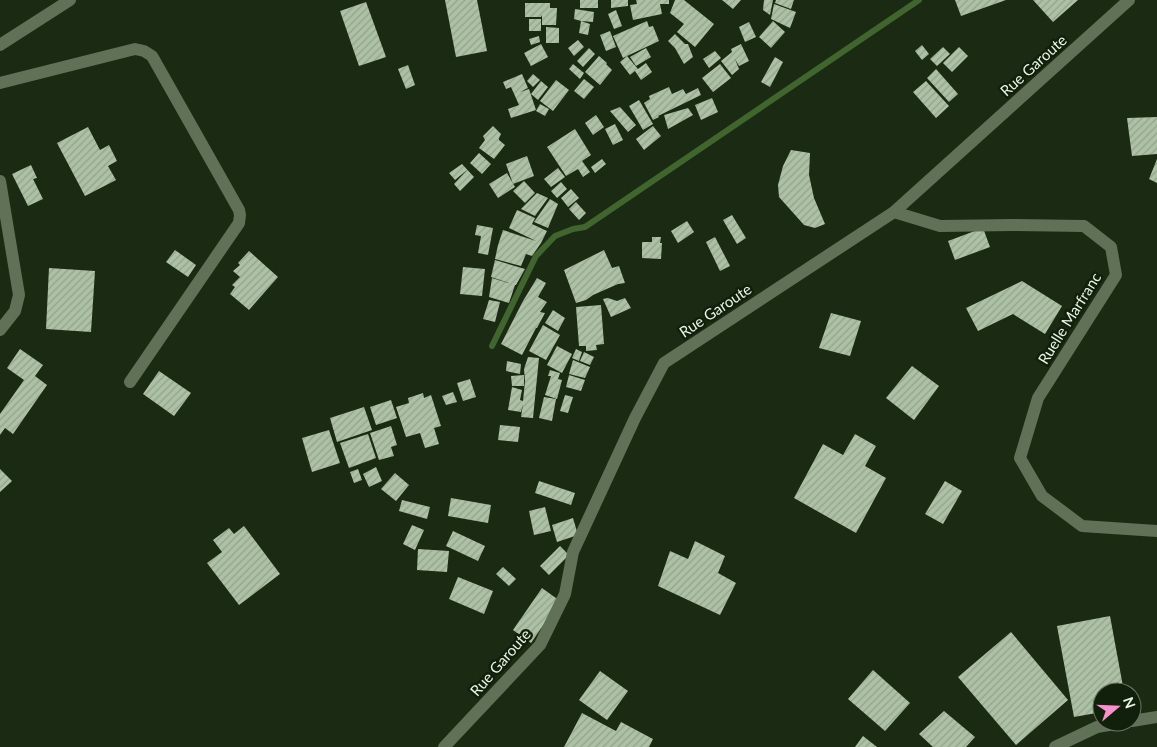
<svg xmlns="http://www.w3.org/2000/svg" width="1157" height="747" viewBox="0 0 1157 747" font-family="Lato,sans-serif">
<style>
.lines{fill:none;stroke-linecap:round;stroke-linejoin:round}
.stream{stroke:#41652e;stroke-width:6}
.building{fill:url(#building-hatch)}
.minor{stroke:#607158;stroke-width:12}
.labels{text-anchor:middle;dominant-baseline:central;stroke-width:5;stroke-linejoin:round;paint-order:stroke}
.street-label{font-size:15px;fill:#eaf4e6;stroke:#11200a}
</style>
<defs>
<pattern id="building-hatch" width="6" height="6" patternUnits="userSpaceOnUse" patternTransform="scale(1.25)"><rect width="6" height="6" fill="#adc1a5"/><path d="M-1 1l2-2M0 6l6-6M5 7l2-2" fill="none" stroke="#93a38d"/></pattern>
</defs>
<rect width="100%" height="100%" fill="#1b2a13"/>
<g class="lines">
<polyline class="stream" points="492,346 536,256 555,236 573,229 585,227 919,0"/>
</g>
<g class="building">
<polygon points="445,0 477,0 487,51 456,57"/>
<rect x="580" y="0" width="18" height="8"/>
<polygon points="611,0 628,0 628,6 611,8"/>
<polygon points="636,0 669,0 669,4 660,4 662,14 633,20 630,5 637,4"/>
<polygon points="675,0 684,0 714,24 695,47 677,32 684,24 670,13"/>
<polygon points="722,0 741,0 733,9"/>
<polygon points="764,0 773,0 770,15 763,10"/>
<polygon points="776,0 794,0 791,9 775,3"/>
<polygon points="955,0 1006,0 961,16"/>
<polygon points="1033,0 1078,0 1053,22"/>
<polygon points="366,2 386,57 359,66 340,11"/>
<polygon points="525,3 550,3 550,8 557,8 556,25 542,25 542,15 541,17 525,17"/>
<polygon points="774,4 796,12 790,28 771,19"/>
<polygon points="575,9 594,12 593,22 581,21 590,24 588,35 579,33 581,21 574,19"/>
<polygon points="616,10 622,26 614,29 608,14"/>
<rect x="529" y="19" width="12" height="12"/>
<polygon points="647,21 649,27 653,26 659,41 627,56 638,69 646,63 652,72 641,80 635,71 630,75 620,62 627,56 623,58 613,36"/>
<polygon points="773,21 785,32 771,48 759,37"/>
<polygon points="749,22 756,37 745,42 739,27"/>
<polygon points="546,27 559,28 559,43 546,43"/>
<polygon points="610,31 616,47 606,51 600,35"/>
<polygon points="675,34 685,44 688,44 693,57 684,64 675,48 668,41"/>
<polygon points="539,36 540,42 531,45 529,39"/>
<polygon points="578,40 584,47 574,56 568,48"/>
<polygon points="541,44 548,57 531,66 524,53"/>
<polygon points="741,44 749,61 739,66 735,59 739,69 732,75 721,61 732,52 731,49"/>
<polygon points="922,45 929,54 922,60 915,51"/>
<polygon points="943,47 950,54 937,66 930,59"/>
<polygon points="959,47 968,56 952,72 943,63"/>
<polygon points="589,48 595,54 583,67 577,61"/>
<polygon points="646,48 651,57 636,66 630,57"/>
<polygon points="715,51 721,58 709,68 703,59"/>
<polygon points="599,56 607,63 606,64 612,70 600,85 585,72"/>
<polygon points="775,57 783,62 770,87 761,82"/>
<polygon points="573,64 584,73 580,79 569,69"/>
<polygon points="720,64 731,78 713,92 702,78"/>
<polygon points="408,65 415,85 406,89 398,69"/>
<polygon points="936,69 958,94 949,102 927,78"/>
<polygon points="522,74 528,88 520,92 529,89 536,110 511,118 508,109 519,105 511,87 506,89 503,82"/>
<polygon points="533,74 540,80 533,87 527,81"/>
<polygon points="584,79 594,87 584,99 574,91"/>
<polygon points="556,80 569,90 553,111 540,101"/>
<polygon points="541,81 548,87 538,100 531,94"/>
<polygon points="926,81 949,106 936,118 913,92"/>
<polygon points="669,87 672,94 683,89 686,94 698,88 701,95 658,116 659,117 653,120 644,103 650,99 649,96"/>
<polygon points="712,98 718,112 701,120 695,105"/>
<polygon points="639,100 653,124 643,130 629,106"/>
<polygon points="540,104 549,109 545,116 536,111"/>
<polygon points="620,107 636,125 628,132 610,111"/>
<polygon points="688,108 693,115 668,129 664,115"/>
<polygon points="596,115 604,127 593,135 585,123"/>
<polygon points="1157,117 1157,154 1132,156 1127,118"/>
<polygon points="615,124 623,140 613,145 605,129"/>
<polygon points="493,126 501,134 499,138 499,140 505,145 494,159 479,148 485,140 483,136"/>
<polygon points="653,126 661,136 644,150 636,139"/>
<polygon points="88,127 100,150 109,145 117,161 108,166 116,180 85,196 57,143"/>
<polygon points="575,129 591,155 582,161 590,172 583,177 578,169 566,176 547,147"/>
<polygon points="791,150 810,153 809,175 814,198 825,224 815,228 804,225 779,197 778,185 783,166"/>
<polygon points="479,153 491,164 482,174 470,163"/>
<polygon points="527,156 534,176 513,184 506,164"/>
<polygon points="602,159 606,164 595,173 591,167"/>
<polygon points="1157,159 1157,183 1149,179"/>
<polygon points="462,164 474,177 460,191 454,184 467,170 455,180 449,173"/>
<polygon points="31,165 37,178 33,179 43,199 28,206 12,174"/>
<polygon points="558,168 565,177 551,187 544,179"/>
<polygon points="507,173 515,187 498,198 489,184"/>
<polygon points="524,181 535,193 525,203 513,191"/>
<polygon points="561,182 567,189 557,198 551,191"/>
<polygon points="571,189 579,198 568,207 561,198"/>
<polygon points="537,193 548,198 535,216 521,209"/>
<polygon points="550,199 558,204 548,228 534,222"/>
<polygon points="576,202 586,213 579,220 569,209"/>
<polygon points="517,210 535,218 532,224 547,231 541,243 532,256 526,254 521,266 495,259 498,245 503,230 536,241 509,228"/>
<polygon points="732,215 746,238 737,244 723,220"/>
<polygon points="687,221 694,232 678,243 671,231"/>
<polygon points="477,225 493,228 488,255 478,253 481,236 475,235"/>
<polygon points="983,228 990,247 955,260 948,241"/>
<polygon points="652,237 661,237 660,243 662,243 661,259 642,258 642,242 652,242"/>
<polygon points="715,237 730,266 720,271 706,242"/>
<polygon points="175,250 196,265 188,277 166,262"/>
<polygon points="604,250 612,268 619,266 625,283 618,284 593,295 586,300 576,303 564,270"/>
<polygon points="249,251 278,277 249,310 230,294 235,287 232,285 240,277 233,271 240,265 238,263"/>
<polygon points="495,260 525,269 516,285 515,285 509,303 489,297 492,278 512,284 491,277"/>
<polygon points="463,267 485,269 482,296 460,294"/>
<polygon points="49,268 95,271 91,332 46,329"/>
<polygon points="537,278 546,283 538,297 547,302 540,312 545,313 537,328 536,328 522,355 501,344 523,301"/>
<polygon points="1022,281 1062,306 1045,334 1013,314 978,331 966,308"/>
<polygon points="608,298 617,301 625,298 631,308 611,317 603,299"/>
<polygon points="489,300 500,302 495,322 483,319"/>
<polygon points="601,305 604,344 596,345 597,350 586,351 586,346 579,346 576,307"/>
<polygon points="553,310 565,318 558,331 545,323"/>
<polygon points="831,313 861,321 850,356 819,348"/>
<polygon points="543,325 560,335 546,360 529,351"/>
<polygon points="557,346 572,354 562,373 547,365"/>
<polygon points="20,349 43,365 35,376 47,385 13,434 5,428 0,435 0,414 24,380 7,368"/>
<polygon points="576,349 582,352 579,361 572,358"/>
<polygon points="584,352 594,357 590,365 580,361"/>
<polygon points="528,357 539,358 533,418 521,417 523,404 521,412 508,410 512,387 522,390 520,400 523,401 525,381 524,369"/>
<polygon points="573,360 590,367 585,378 569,374"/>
<polygon points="507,361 521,364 520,374 506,371"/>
<polygon points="912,366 939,386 914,420 886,398"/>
<polygon points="550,370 560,373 558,379 562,380 557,399 545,395 551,376 548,376"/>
<polygon points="159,371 191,393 174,416 143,394"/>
<polygon points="524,375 524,386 512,386 511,376"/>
<polygon points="569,375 585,380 581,391 566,387"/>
<polygon points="470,379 476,397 463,401 457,383"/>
<polygon points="453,392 457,402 446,405 442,396"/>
<polygon points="423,393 424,398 431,395 441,426 434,428 439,444 425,448 420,433 406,437 396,407 409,403 408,398"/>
<polygon points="565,395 573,397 568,413 560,411"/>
<polygon points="544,397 556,399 552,421 539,418"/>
<polygon points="391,400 397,418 376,425 370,407"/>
<polygon points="364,407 372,430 337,442 330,418"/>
<polygon points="500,425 520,427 518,442 498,440"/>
<polygon points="391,426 397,445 391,447 394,456 379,460 370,433"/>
<polygon points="329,430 340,463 312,472 302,438"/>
<polygon points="368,434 376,458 349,468 340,443"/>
<polygon points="855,434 876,446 865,466 886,478 856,533 794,498 823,444 843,455"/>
<polygon points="376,467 382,481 369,487 363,474"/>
<polygon points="0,469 12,481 0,492"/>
<polygon points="358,469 362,480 354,483 350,472"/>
<polygon points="395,473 409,485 396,501 381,489"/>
<polygon points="539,481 575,493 571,505 535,493"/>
<polygon points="945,481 962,491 943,524 925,514"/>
<polygon points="451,498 491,505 488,523 448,516"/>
<polygon points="402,500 430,507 427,519 399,511"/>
<polygon points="545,507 551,531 534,535 529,511"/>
<polygon points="573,518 578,535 557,542 552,525"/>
<polygon points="412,525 424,530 415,550 403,544"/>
<polygon points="244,526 280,574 239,605 207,563 222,552 213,540 229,528 234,534"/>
<polygon points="453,531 485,546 478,561 446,546"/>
<polygon points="695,541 725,556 718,573 736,583 720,615 658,586 670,551 688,559"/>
<polygon points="560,546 569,555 549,575 540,566"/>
<polygon points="418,549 449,551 447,572 417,570"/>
<polygon points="503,567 516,579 509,586 496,574"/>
<polygon points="458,577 493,591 484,614 449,599"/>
<polygon points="542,588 560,601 531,643 513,630"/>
<polygon points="1110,616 1124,692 1102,692 1102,712 1074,717 1057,626"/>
<polygon points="1011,632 1068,700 1016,745 958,677"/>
<polygon points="873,670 910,703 885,731 848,699"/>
<polygon points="600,671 628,691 607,720 579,700"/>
<polygon points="944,711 975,737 966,747 933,747 919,734"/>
<polygon points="582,713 616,731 621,722 653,739 649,747 564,747"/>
<polygon points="863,736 877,747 855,747"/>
</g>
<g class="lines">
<g class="minor">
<polyline points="0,45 70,0"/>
<polyline points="0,83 135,49 144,51 152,56 239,210 240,215 239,223 130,382"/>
<polyline points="0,181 19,295 15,311 0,330"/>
<polyline points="894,212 940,226 1012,225 1084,226 1111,247 1116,275 1038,398 1020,458 1042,496 1082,526 1157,531"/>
<polyline points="1132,721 1157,717"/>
<polyline points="444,747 540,645 565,594 573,552 635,418 664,363 894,212 1129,0"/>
<polyline points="1055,747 1097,727 1127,722"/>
</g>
</g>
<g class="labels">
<g class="street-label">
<text transform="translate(1033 65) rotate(-42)">Rue Garoute</text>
<text transform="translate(715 310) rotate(-34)">Rue Garoute</text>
<text transform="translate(1069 318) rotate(-58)">Ruelle Marfranc</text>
<text transform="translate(500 662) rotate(-49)">Rue Garoute</text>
</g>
</g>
<g transform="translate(1117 707) rotate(71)"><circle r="24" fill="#11200a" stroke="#687562"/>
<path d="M0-4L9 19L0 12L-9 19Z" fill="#f890cb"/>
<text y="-8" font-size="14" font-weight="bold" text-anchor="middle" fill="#eaf4e6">N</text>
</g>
</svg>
